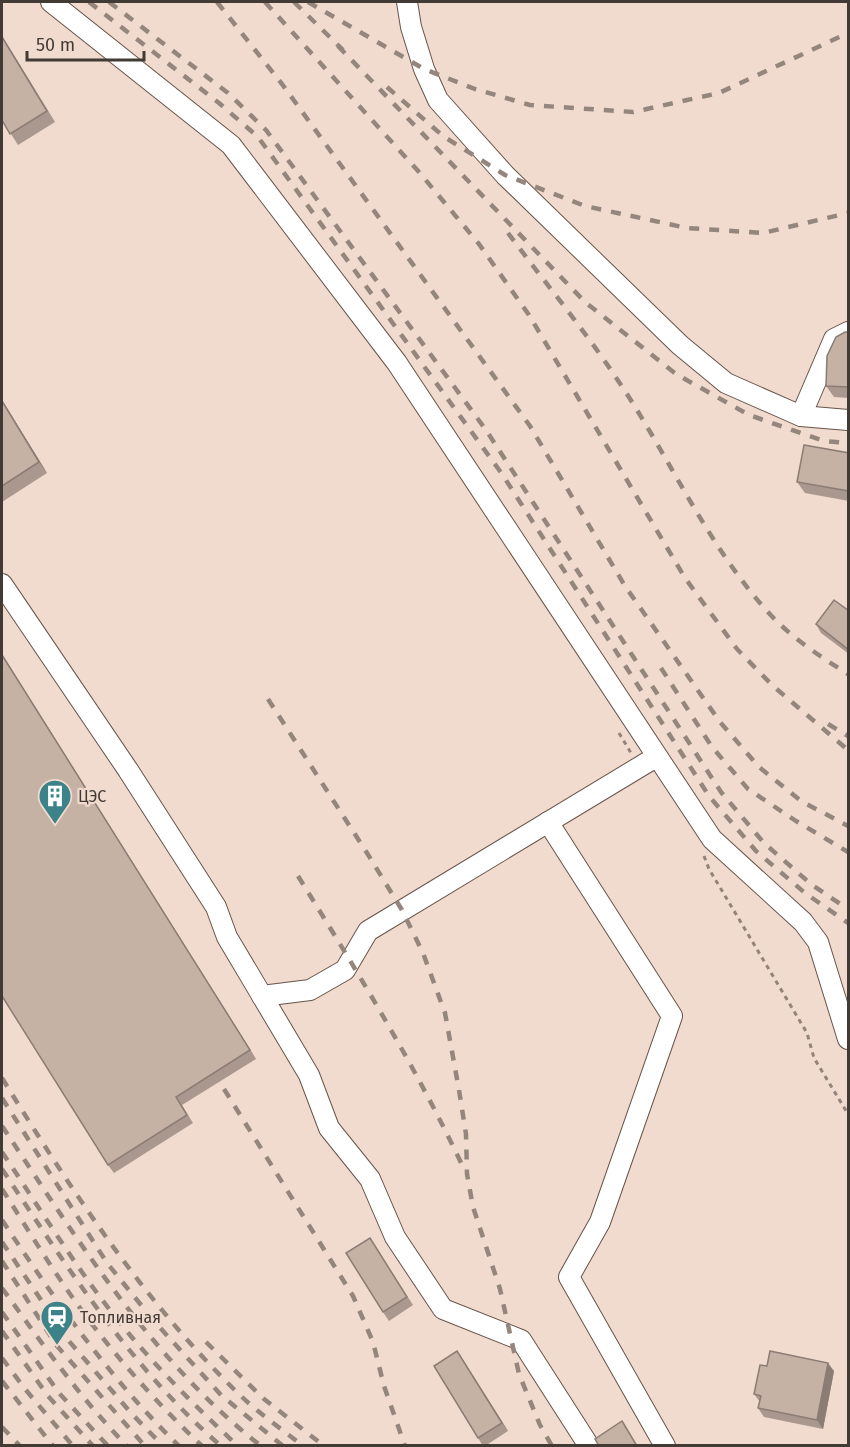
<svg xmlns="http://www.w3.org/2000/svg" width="850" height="1447" viewBox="0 0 850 1447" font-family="'Fira Sans',sans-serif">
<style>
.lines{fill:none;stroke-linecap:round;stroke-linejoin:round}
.minor-casing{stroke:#67544a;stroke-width:22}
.path{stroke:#92847b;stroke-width:3;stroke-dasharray:4.5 4.5;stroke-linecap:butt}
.minor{stroke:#fff;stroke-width:20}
.rail{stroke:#95867d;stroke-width:4.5;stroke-dasharray:10 10;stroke-linecap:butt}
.wall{fill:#aa988e}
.shaded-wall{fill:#8b7c74}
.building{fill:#c6b1a5;stroke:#8b7c74;stroke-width:1.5}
.labels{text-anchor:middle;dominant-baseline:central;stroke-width:4.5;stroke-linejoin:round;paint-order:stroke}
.poi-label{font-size:16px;fill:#423a35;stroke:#f1dbce;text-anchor:start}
</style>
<rect width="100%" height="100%" fill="#f1dbce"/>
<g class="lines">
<g class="minor-casing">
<g id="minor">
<polyline points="51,2 231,145 397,363 712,839 803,922 818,942 848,1039"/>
<polyline points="407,2 411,27 424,69 438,100 505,175 680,345 726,383 801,416 848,420"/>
<polyline points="801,416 834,339 848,332"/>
<polyline points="2,584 128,770 216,907 227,937 309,1075 329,1128 370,1179 395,1237 443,1309 521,1340 589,1446"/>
<polyline points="548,822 672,1016 600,1222 569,1277 665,1446"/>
<polyline points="262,996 310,990 345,970 368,931 656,757"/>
</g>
</g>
<g class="path">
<polyline points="619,733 631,753"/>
<polyline points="704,856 709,869 807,1033 814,1058 848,1114"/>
</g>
<use href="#minor" class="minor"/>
<g class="rail">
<polyline points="89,2 219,103 258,137 502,474 709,796 756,851 805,893 848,923"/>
<polyline points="109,2 228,93 266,130 486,430 721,792 764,843 812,885 848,909"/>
<polyline points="217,2 282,84 530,426 625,586 720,722 759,767 801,801 848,826"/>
<polyline points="265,2 419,172 479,244 529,315 685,578 737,649 772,685 848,750"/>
<polyline points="294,2 343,50"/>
<polyline points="308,2 424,69 475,89 530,105 633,112 719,93 848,33"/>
<polyline points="338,46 585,302 676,374 749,415 824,441 848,443"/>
<polyline points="387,87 443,136 505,175 585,206 687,228 763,233 848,213"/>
<path d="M508 233C543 280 582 327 615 376 667 452 704 540 766 610 789 636 819 656 848 674"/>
<polyline points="661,668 712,747 748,789 796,821 848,852"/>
<polyline points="268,699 367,853 402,910 423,953 445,1013 459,1090 466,1134 467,1174 473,1207 500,1289 519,1374 540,1425 552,1446"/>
<polyline points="828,724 848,736"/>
<path d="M298 876C357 971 416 1067 464 1169"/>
<path d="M2 1078C72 1191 145 1304 242 1397 261 1415 283 1430 303 1446"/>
<polyline points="224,1089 353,1296 373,1342 384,1386 405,1446"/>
<polyline points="2,1098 107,1263 154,1321 221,1395 283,1446"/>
<path d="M2 1126C78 1240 151 1360 261 1446"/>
<path d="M2 1152C43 1213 82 1278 130 1335 163 1374 200 1411 238 1446"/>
<path d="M2 1169C67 1267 131 1368 221 1446"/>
<path d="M2 1189C34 1239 65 1291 102 1337 133 1376 166 1412 202 1446"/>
<path d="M2 1220C55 1300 110 1379 179 1446"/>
<polyline points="2,1242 68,1340 132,1414 163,1446"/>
<polyline points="2,1261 57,1346 145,1446"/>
<path d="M2 1288C41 1342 80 1398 127 1446"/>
<polyline points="2,1312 59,1393 108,1446"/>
<polyline points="2,1331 48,1396 93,1446"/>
<polyline points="206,1342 264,1399 324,1446"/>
<polyline points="2,1358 25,1389 73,1446"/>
<polyline points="2,1381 53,1446"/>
<polyline points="2,1427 20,1446"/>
</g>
</g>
<g class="wall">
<polygon points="2,36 55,122 18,145 2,120"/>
<polygon points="849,332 849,398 834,397 826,386"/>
<polygon points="2,400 47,473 2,502"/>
<polygon points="849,453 849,501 805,493 797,482"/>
<polygon points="849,611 849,654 821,633 816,624"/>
<polygon points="2,654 256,1059 182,1105 193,1123 114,1173 108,1165"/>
<polygon points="370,1238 413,1305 389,1321 383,1312"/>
<polygon points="463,1360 508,1431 485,1446 483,1446 478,1438"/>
<polygon points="767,1366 834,1371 823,1429 764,1417 758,1408 760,1402 754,1394"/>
</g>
<g class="shaded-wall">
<polygon points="2,36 55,122 2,37"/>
<polygon points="2,400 47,473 39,462"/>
<polygon points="2,654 256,1059 250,1050"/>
<polygon points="457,1351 463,1360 508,1431 502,1423"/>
<polygon points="828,1363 834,1371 823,1429 817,1420"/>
</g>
<g class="building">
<polygon points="2,37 47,111 10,134 2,120"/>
<polygon points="845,332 849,332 849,387 826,386 827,356 836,337"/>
<polygon points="2,401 39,462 2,486"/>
<polygon points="804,445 849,453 849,491 797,482"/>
<polygon points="834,600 849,611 849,650 816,624"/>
<polygon points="2,655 250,1050 176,1097 187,1115 108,1165 2,996"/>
<polygon points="370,1238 407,1297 383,1312 346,1253"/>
<polygon points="457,1351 502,1423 478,1438 434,1366"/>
<polygon points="770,1351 828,1363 817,1420 758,1408 761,1396 754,1394 760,1365 767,1366"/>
<polygon points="622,1421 637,1446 599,1446 595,1439"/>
</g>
<defs>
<g id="building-pin" transform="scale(1.725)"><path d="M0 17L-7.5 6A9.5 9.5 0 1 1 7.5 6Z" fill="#3b8388" stroke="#f1dbce"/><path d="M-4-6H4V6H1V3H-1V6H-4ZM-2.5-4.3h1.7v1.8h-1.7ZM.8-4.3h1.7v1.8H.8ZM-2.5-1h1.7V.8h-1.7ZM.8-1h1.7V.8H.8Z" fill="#fff"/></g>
<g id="station-pin" transform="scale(1.725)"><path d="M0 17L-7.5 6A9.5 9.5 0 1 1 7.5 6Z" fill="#3b8388" stroke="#f1dbce"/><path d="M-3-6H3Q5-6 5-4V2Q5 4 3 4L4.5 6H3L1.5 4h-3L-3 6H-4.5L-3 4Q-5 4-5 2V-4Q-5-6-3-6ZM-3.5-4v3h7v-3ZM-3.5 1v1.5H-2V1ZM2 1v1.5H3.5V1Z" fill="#fff"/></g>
</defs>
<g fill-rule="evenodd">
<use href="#building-pin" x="55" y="796"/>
<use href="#station-pin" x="57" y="1317"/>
</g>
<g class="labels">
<g class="poi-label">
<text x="78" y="796">ЦЭС</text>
<text x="80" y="1317">Топливная</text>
</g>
</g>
<rect width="850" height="1447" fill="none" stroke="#423a35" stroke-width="6"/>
<path d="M27 51v9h117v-9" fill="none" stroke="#423a35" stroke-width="3"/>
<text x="36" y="51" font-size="18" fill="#423a35" stroke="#f1dbce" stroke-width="4.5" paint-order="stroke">50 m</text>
</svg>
